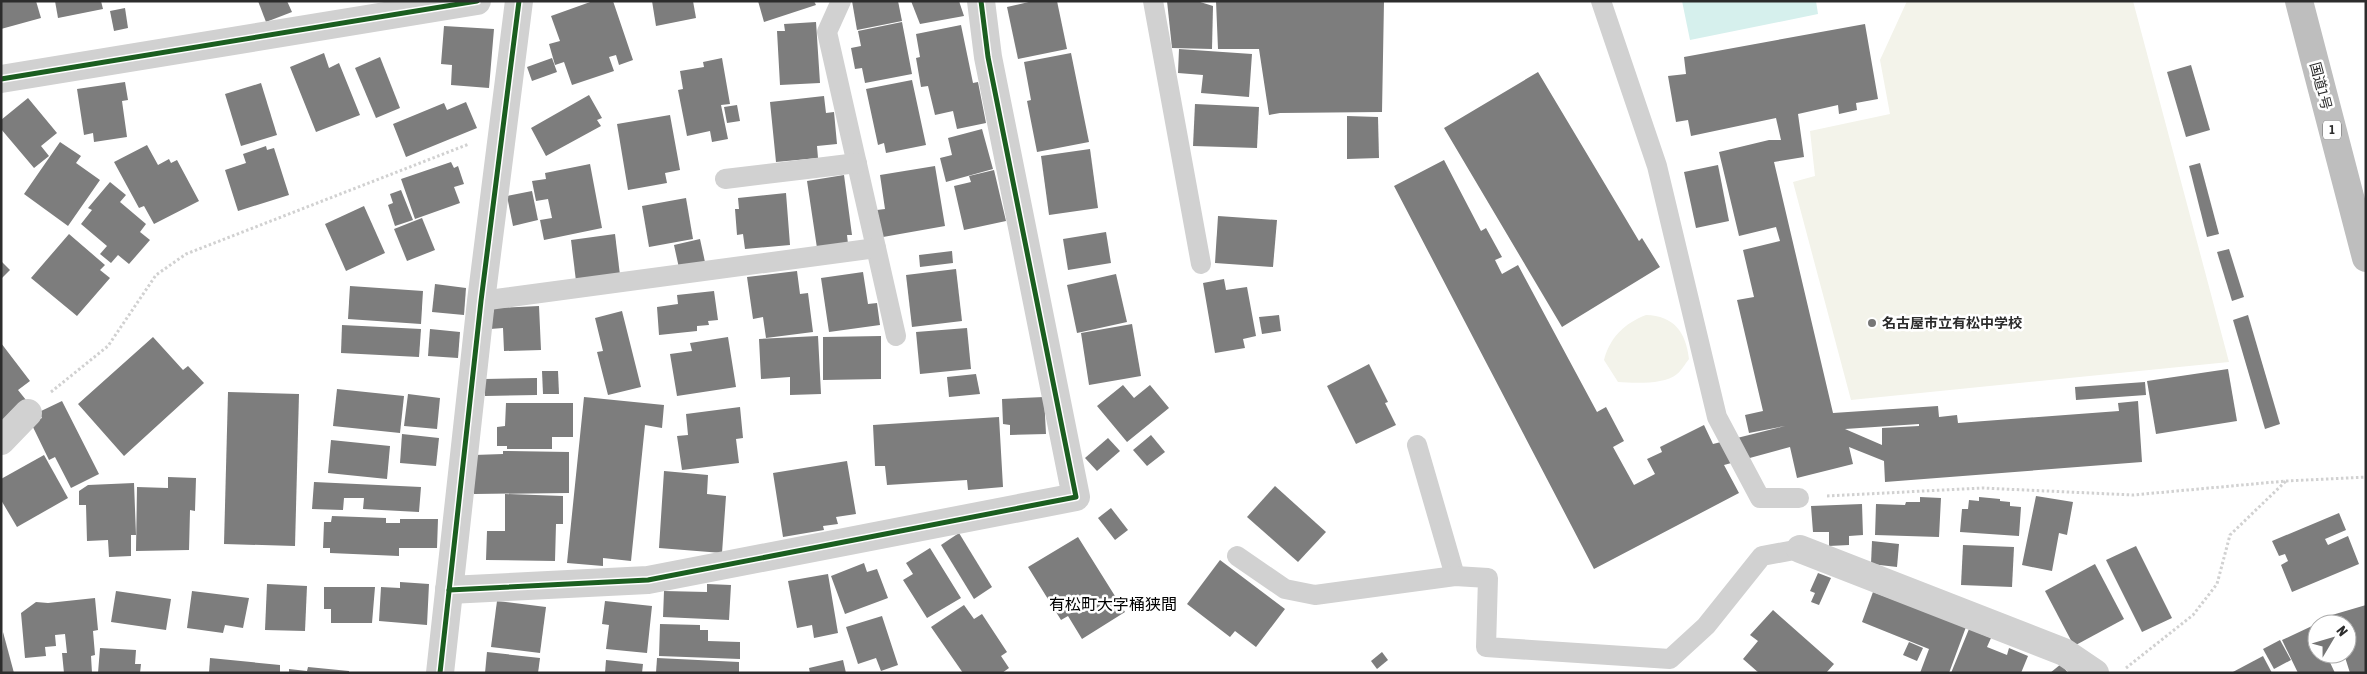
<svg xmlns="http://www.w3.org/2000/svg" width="2367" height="674" viewBox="0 0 2367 674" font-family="'Asap Condensed','Noto Sans JP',sans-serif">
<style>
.green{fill:#f3f3ea}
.water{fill:#d6f0ed}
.building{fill:#7d7d7d;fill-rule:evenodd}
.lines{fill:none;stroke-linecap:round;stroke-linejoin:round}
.path{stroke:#d1d1d1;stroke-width:3;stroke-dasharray:2.5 2.5;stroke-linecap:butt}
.lane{stroke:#d1d1d1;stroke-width:20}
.street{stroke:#d1d1d1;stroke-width:28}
.highway{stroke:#bebebe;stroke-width:28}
.cycleway-casing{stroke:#fff;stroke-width:8}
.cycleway{stroke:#1b5e20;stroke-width:5}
.poi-dot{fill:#767676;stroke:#fff;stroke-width:2}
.labels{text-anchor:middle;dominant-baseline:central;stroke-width:5;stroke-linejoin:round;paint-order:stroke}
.shield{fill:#fff;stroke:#6b6b6b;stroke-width:1}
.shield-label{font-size:12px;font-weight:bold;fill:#2c2c2c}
.street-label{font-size:14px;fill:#2c2c2c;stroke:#fff}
.poi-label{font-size:14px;font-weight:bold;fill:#2c2c2c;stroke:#fff;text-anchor:start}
.quarter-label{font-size:16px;fill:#000;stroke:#fff}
</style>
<rect width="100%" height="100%" fill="#fff"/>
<g class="green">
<polygon points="1907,1 2133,1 2229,362 1851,400 1793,182 1815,176 1810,131 1890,114 1880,60"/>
<path d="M1646 315C1674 316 1686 332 1689 359 1685 364 1681 371 1677 374 1664 385 1634 383 1618 382L1604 360C1610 337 1625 323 1646 315Z"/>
</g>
<polygon class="water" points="1682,1 1816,1 1818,14 1690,40"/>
<g class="building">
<polygon points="1,1 36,1 41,18 1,29"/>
<polygon points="55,1 101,1 103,9 58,18"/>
<polygon points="258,1 287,1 292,12 266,22"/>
<polygon points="593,1 613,1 633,60 619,65 616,55 609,57 614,71 572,85 564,62 555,65 549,44 560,41 551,16"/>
<polygon points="652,1 693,1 696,18 656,26"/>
<polygon points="758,1 814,1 816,5 764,22"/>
<polygon points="852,1 898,1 902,21 857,30"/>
<polygon points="911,1 959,1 964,16 920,24"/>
<polygon points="1033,1 1057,1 1067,49 1018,59 1007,7"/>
<polygon points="1167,1 1197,1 1213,6 1212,49 1172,48"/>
<polygon points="1216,1 1384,1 1382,112 1280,113 1269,115 1259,49 1218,49"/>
<polygon points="125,8 128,28 114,31 110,11"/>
<polygon points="816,22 820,83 780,85 777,31 785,31 784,24"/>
<polygon points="902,22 912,74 865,83 862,68 855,69 851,48 861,46 858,31"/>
<path d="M1865 24 1878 99 1856 103 1857 110 1839 114 1838 105 1798 114 1804 157 1774 162 1833 413 1938 406 1939 417 1957 415 1958 423 2119 411 2118 403 2138 401 2142 462 1885 482 1884 461 1849 447 1853 464 1797 478 1790 447 1724 465 1739 493 1594 569 1394 186 1444 160 1481 231 1486 228 1502 257 1495 260 1502 274 1518 265 1597 412 1606 407 1624 441 1613 447 1634 485 1655 474 1647 459 1662 452 1660 447 1704 425 1713 444 1785 426 1749 433 1745 415 1763 411 1737 300 1754 297 1743 250 1780 241 1776 227 1739 236 1719 152 1769 140H1781L1776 118 1691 136 1688 120 1676 122 1668 76 1686 74 1684 57ZM1919 424V426L1882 428V445L1845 429Z"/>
<polygon points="961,25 973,83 978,82 986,123 957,129 953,111 935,115 928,86 921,87 916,58 920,57 916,34"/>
<polygon points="444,26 494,29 489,88 451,85 452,65 441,64"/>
<polygon points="1179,49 1252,54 1249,97 1201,93 1203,75 1178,73"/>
<polygon points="324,53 329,68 339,63 360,115 316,132 290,67"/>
<polygon points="1071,53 1089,142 1037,152 1027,101 1031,100 1024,62"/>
<polygon points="380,57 400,108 376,118 355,68"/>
<polygon points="552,58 557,72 532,81 527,67"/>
<polygon points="722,58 730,104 721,105 728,139 712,142 710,131 687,136 678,90 683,89 680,71 704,67 703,62"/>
<polygon points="2191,65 2210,130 2186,137 2167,72"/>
<polygon points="1538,72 1639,241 1642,238 1660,267 1562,327 1444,128"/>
<polygon points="912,80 926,145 886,153 884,143 878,145 866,89"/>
<polygon points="125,82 128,100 122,101 127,137 94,142 93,133 84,135 77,89"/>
<polygon points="261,83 277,135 241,146 225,94"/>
<polygon points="589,95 602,118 597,120 601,126 546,156 531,128"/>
<polygon points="824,96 826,113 834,112 837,144 817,146 818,158 776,162 770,102"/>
<polygon points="28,98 57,133 41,146 49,156 34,168 1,129 1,120"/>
<polygon points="466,102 477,128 406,157 393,124 444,103 447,110"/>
<polygon points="1195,104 1259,107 1257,148 1193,146"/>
<polygon points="737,105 740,121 727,123 724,107"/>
<polygon points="670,115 680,170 665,173 667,183 628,190 617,124"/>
<polygon points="1347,116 1378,117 1379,158 1347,159"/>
<polygon points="982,129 993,169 946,182 940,158 952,155 948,138"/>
<polygon points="60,142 81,156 76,163 100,180 68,226 24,194"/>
<polygon points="147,145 158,165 169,159 171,163 177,160 199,201 154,224 144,206 139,208 114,162"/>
<polygon points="266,146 267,150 274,148 289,195 238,211 225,170 246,163 243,154"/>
<polygon points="1090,149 1098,208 1049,215 1041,156"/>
<polygon points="451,162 454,168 458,166 464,184 454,187 460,203 415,219 401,179"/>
<polygon points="2200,163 2219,234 2207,237 2189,166"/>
<polygon points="590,164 602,228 544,240 540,220 552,218 548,199 536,201 532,181 546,179 545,173"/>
<polygon points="1718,165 1729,221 1696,228 1684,172"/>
<polygon points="935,166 945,226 883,237 877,210 885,209 880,175"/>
<polygon points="994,170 1006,221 964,230 954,186 971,182 969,176"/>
<polygon points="844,175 852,235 847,235 848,244 817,248 807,181"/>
<polygon points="110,182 126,195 120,202 146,224 140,232 150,240 129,264 118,255 111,263 100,254 107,246 81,224 92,210 88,208"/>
<polygon points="401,190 413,220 395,226 388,205 393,203 390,194"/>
<polygon points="532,191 538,220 513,226 507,196"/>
<polygon points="786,193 790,245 745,249 743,234 737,235 735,209 739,209 738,198"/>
<polygon points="686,198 693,239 649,247 642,206"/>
<polygon points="364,206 385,253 346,271 325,224"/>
<polygon points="1218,216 1277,220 1273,267 1215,263"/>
<polygon points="422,218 435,250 407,261 394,229"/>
<polygon points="1106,232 1111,263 1068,270 1063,239"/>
<polygon points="69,234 105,265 100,270 110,278 77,316 31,278"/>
<polygon points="615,234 620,275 576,281 571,240"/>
<polygon points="700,239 705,262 679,268 674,245"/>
<polygon points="2229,249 2244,297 2232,301 2217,252"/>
<polygon points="952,251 953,263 920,267 919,255"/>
<polygon points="1,261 10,270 1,279"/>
<polygon points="956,269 962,321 912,327 906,275"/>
<polygon points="797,271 800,294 808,293 813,332 766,338 763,317 753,319 747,277"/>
<polygon points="863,272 868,304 877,303 880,325 829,332 821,278"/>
<polygon points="1116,274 1127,322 1077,333 1067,285"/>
<polygon points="1224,279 1226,290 1247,287 1256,336 1243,339 1245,348 1215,353 1203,283"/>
<polygon points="435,284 466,288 464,315 432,312"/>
<polygon points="350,286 423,291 421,324 348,319"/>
<polygon points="714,291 718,320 708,321 709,325 697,326 697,331 659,335 657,307 678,304 677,295"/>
<polygon points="539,306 541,350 504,351 503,328 490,329 494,308"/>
<polygon points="622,311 641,387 608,395 597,352 603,351 595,318"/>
<polygon points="1279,315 1281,331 1262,334 1259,317"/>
<polygon points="2248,315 2280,424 2265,429 2233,320"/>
<polygon points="1132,324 1141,376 1089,385 1081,333"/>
<polygon points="342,325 421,329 419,357 341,353"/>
<polygon points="967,328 971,369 920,374 916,332"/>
<polygon points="430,329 460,332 458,358 428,356"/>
<polygon points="818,336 821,394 790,395 790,377 761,379 759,339"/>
<polygon points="881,336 881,379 823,380 823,337"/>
<polygon points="153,337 183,370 188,366 204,383 124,456 78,404"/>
<polygon points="728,337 736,387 677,396 670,354 692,351 690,343"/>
<polygon points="1,343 30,381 18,390 26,400 10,412 15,418 1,428"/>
<polygon points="1369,364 1388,402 1385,403 1396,425 1356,444 1327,386"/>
<polygon points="2228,369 2237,421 2156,434 2147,381"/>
<polygon points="542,371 558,371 559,394 543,394"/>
<polygon points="976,374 980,394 949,397 947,377"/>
<polygon points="537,378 537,395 485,396 485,379"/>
<polygon points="2145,382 2146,395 2076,400 2075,387"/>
<polygon points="1123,385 1134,398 1150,385 1169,408 1127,442 1097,406"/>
<polygon points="337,389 404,396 400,433 333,426"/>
<polygon points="228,392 299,394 295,546 224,544"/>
<polygon points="408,394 440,398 437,429 404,426"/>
<polygon points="584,397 664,405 662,428 645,425 631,561 603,558 603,566 567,563"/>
<polygon points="1044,397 1046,434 1010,435 1010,425 1003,424 1002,399"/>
<polygon points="62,401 99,474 71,488 55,457 49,460 31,423 42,418 39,412"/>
<polygon points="506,403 573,403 573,437 552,437 552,449 507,449 507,446 497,446 497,427 505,426"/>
<polygon points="740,407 743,438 736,439 739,463 682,470 677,436 688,435 686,414"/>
<polygon points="999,417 1003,487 968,490 967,480 887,485 885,466 875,466 873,425"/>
<polygon points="402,434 439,438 436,466 400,463"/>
<polygon points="1151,435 1165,452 1147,466 1133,450"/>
<polygon points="1108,438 1120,451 1097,471 1085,458"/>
<polygon points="331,440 390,446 387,479 328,473"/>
<polygon points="503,451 569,452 569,493 474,494 474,455 503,454"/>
<polygon points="44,455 68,498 17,527 1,500 1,479"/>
<polygon points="847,461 856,514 836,517 838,524 823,526 824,530 783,537 773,473"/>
<polygon points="664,471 708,475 707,494 726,496 722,553 659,548"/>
<polygon points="168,477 196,478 195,511 190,510 189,550 136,551 137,487 168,488"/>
<polygon points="314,482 421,487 419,512 363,509 364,498 344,498 343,510 312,509"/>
<polygon points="134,483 136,535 131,535 131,556 109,557 108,540 87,541 86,505 79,505 79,491 88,485"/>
<polygon points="1275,486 1326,532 1298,562 1247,517"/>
<polygon points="505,494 563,496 563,524 556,524 555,561 486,560 487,531 505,531"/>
<polygon points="2036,496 2073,502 2067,535 2059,533 2052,571 2022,565"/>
<polygon points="1920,497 1941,498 1939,537 1875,535 1876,504 1905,505 1906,502 1920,502"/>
<polygon points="1979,497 2000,499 2000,501 2010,502 2010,506 2021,507 2019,536 1960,532 1962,509 1968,509 1969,500 1979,501"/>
<polygon points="1862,504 1863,535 1849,536 1849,545 1829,546 1829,532 1813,532 1811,506"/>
<polygon points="1111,508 1128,530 1115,540 1098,518"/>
<polygon points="2339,513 2346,530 2325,539 2328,545 2348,536 2359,564 2292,592 2281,565 2288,561 2285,554 2279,556 2272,541"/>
<polygon points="332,516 386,518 386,523 400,523 400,519 438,519 437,548 399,548 399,556 330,553 330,548 323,548 324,522 331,522"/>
<polygon points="959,533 992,587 974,599 941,545"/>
<polygon points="1078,537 1125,612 1082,639 1068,616 1061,620 1028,567"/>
<polygon points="1872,541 1899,544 1897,567 1871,564"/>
<polygon points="1963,545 2014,547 2012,587 1961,585"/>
<polygon points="2136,546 2172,618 2142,632 2106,560"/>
<polygon points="930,548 961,598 927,618 903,580 913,574 906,563"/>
<polygon points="1220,560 1285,609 1256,647 1235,631 1230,637 1187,604"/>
<polygon points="864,563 867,572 877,569 888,598 845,614 831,576"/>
<polygon points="2095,564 2124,619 2074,646 2045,591"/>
<polygon points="1818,573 1831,578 1819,605 1811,602 1815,593 1810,591"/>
<polygon points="828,574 838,633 814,638 812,625 797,628 788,581"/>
<polygon points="400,582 429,584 427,625 379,621 381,587 400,588"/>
<polygon points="267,584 307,586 305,631 265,630"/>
<polygon points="707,584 731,585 729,620 663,617 664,591 707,592"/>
<polygon points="324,587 375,587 372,623 331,623 331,609 324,609"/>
<polygon points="116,591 171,599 166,630 111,622"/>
<polygon points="192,591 249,598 243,628 225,625 223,633 187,628"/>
<polygon points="1873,592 1966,627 1949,673 1920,673 1929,649 1862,622"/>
<polygon points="95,598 98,630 93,631 95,655 91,656 92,673 64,673 62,653 67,653 65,634 55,635 56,646 45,647 46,656 25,658 21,613 36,602 48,603"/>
<polygon points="497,601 546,607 540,653 491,647"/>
<polygon points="605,601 652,606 647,653 606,649 609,625 602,624"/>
<polygon points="964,605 974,619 982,614 1007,652 1001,656 1009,668 1002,673 963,673 931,627"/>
<polygon points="2366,605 2366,672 2350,673 2344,654 2347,654 2347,624 2335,624 2332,615"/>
<polygon points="1773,610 1834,664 1826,673 1759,673 1743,659 1758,641 1750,635"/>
<polygon points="882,616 898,665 881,671 876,658 858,664 846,627"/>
<polygon points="660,624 700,625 700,630 708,630 708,641 740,642 740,659 659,656"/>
<polygon points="2312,626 2317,636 2317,654 2326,654 2335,673 2298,673 2282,640"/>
<polygon points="1969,629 1991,638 1987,647 2007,655 2009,648 2028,656 2021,673 1951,673"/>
<polygon points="3,632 14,673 1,673"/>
<polygon points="2280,640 2291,660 2274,669 2263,649"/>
<polygon points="1909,642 1923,648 1917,661 1903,655"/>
<polygon points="100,648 136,650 135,664 141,664 140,673 98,673"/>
<polygon points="487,652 540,658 538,673 485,673"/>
<polygon points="1382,652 1388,660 1377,669 1371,661"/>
<polygon points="2263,656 2272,673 2231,673"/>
<polygon points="210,658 280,665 280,673 209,673"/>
<polygon points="657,658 739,662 739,673 656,673"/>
<polygon points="606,660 643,664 642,673 605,673"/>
<polygon points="843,660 846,673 810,673 809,668"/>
<polygon points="2061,664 2068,673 2050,673"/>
<polygon points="308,667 349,671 349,673 289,673 289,669 307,671"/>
</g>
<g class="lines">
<g class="path">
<polyline points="51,392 108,346 156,275 186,254 469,144"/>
<polyline points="1827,496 1982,488 2133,495 2286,481 2366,477"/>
<polyline points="2126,668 2193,615 2217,584 2230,535 2286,481"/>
</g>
<g class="lane">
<polyline points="841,1 827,32 896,336"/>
<polyline points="1153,1 1201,264"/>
<polyline points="1601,1 1657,166 1717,417 1760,498 1799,498"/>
<polyline points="725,179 857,163"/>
<polyline points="481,301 876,248"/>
<polyline points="1417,445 1455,576"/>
<polyline points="1237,556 1285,589 1315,595 1455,576 1488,578 1486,647 1670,659 1706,626 1762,556 1800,549"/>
</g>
<g class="street">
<polyline points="1,79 477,1"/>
<polyline points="1,441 28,413"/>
<polyline points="1800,549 2064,652 2095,673"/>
<polyline points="449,590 648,580 1076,497 988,57 981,1"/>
<polyline points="440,673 481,301 519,1"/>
</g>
<polyline class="highway" points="2299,1 2366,258"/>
<g class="cycleway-casing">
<g id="cycleway">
<polyline points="1,79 477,1"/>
<polyline points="449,590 648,580 1076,497 988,57 981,1"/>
<polyline points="440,673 481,301 519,1"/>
</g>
</g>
<use href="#cycleway" class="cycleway"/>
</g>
<circle class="poi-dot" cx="1872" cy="323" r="5"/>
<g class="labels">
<rect class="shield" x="2323" y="120.5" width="18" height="19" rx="4"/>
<g class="shield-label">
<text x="2332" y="130">1</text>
</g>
<g class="street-label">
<text transform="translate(2321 86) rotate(75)">国道1号</text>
</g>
<g class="poi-label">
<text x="1882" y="323">名古屋市立有松中学校</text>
</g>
<g class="quarter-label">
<text x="1113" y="604">有松町大字桶狭間</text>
</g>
</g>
<rect width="2367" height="674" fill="none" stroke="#2c2c2c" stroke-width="5"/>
<g transform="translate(2332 639) rotate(52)"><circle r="24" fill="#ffffff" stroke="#ababab"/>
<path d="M0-4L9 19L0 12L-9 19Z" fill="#767676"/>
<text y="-8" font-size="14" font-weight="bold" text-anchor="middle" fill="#2c2c2c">N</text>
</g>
</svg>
